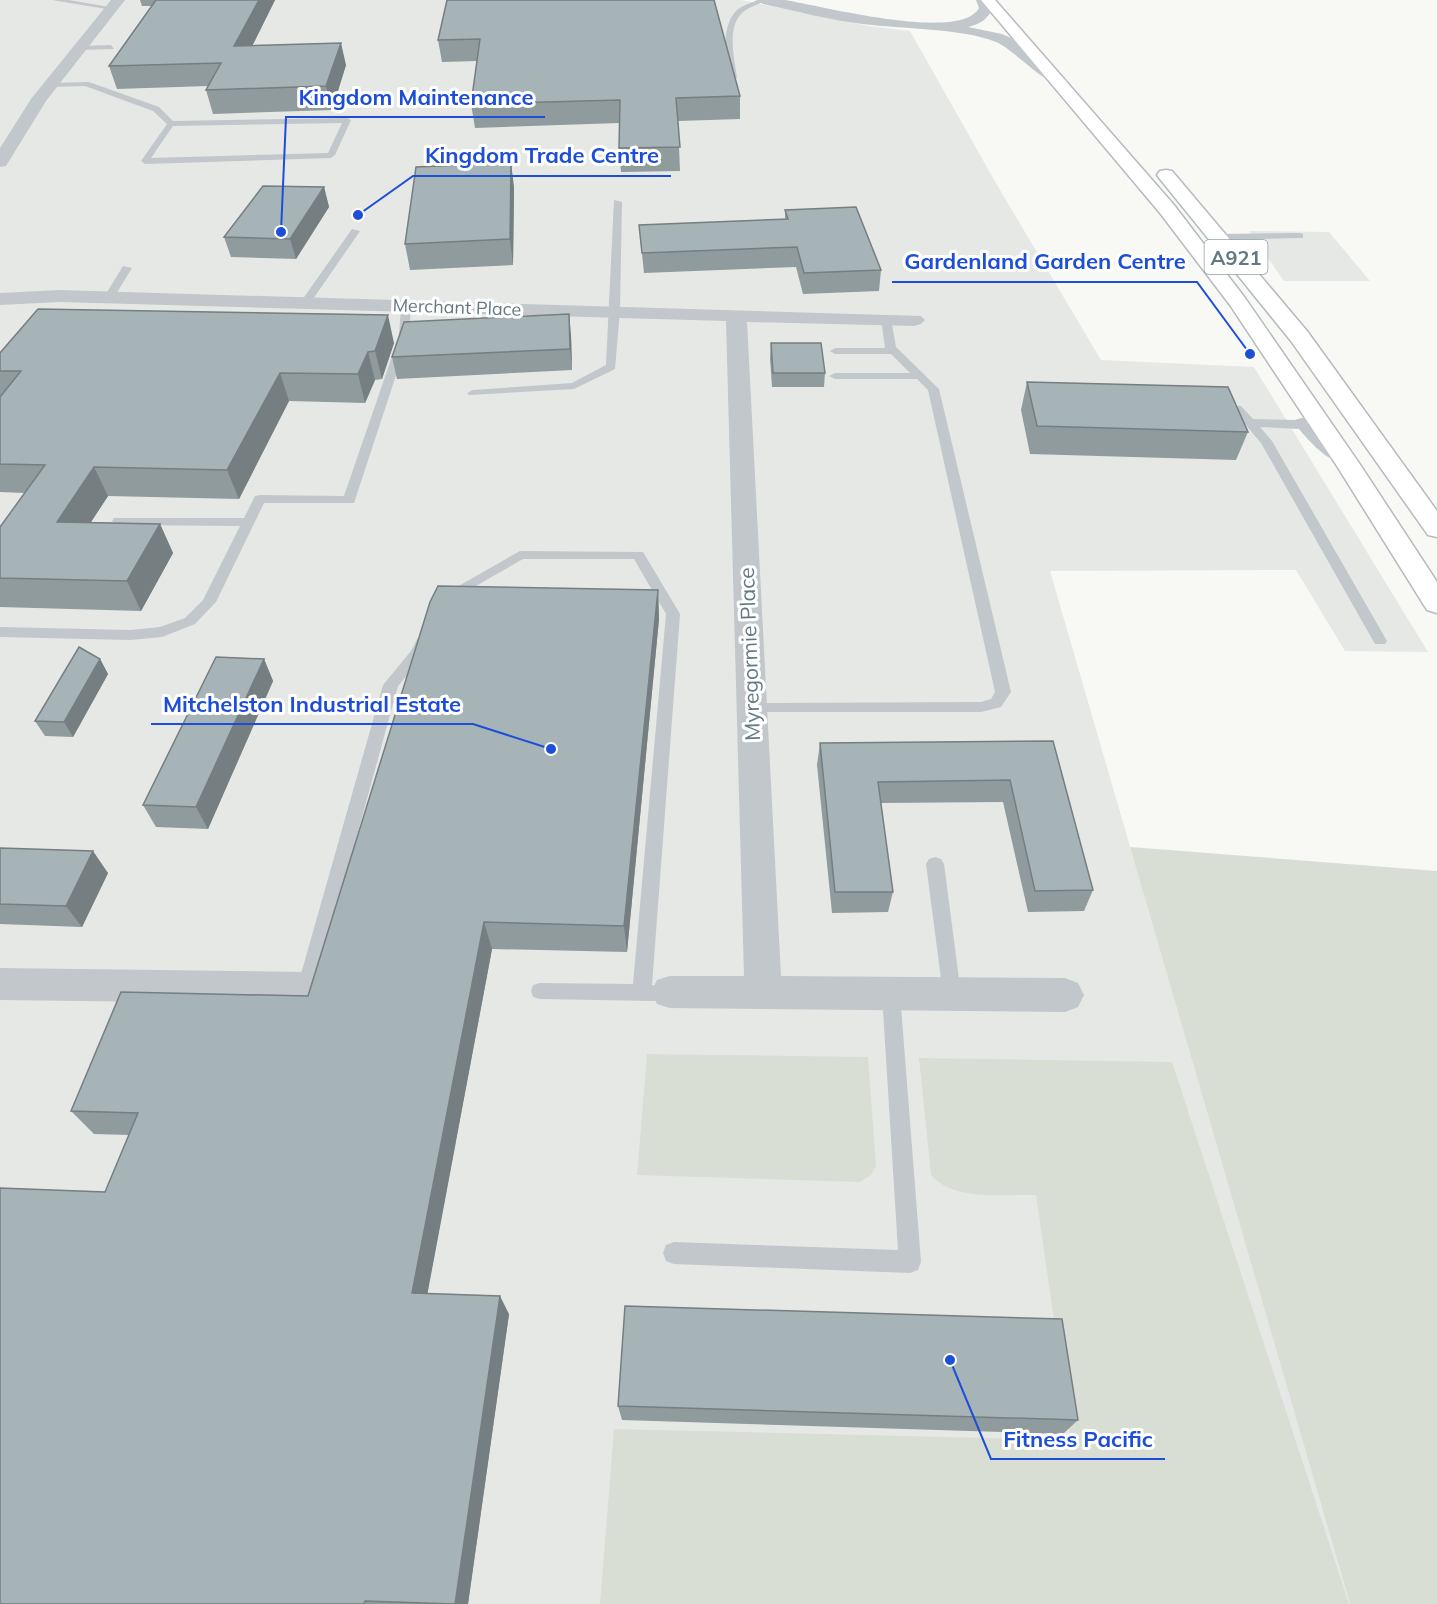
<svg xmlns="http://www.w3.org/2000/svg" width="1437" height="1604" viewBox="0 0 1437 1604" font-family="Mulish,sans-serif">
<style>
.built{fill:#e6e8e6}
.green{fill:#d9ded4}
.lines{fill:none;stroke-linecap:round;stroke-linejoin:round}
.primary-casing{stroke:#b4bbbe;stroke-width:3}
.lane{fill:#c1c7ca;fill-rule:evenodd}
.street{fill:#c1c7ca;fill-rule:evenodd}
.primary{fill:#fff;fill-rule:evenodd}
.wall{fill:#909b9d}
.shaded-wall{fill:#757e80}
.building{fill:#a7b4b7;stroke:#757e80;stroke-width:1.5}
.labels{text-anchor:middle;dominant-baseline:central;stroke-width:6;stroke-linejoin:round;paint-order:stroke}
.far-street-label{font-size:18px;fill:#617982;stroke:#fff}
.shield{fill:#fff;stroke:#90a1a8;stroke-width:1.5}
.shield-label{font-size:20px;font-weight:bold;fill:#617982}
.street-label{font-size:21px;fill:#617982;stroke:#fff}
.leader{fill:none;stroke:#1d4ed8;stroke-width:2}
.callout-dot{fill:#1d4ed8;stroke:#fff;stroke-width:2}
.callout-label{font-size:22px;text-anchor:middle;font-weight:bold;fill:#1d4ed8;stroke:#fff;stroke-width:6;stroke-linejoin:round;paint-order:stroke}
</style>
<rect width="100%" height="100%" fill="#f8f8f5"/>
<g class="built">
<polygon points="0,0 741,0 869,26 910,31 997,185 1101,360 1254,367 1428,652 1345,651 1296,570 1050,571 1350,1604 0,1604"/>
<polygon points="1249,231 1329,232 1370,281 1284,281"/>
</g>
<g class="green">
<polygon points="1130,847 1437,871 1437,1604 1350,1604"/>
<polygon points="647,1054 868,1057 876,1166 871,1175 860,1182 637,1175"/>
<path d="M919 1058 1172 1062 1349 1604H600L614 1429 1071 1440 1036 1195C1002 1194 955 1202 931 1175Z"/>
</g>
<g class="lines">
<g class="primary-casing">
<g id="primary">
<polygon points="981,0 995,0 1174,205 1245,298 1361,466 1437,582 1437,613 1427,610 1337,466 1230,305 1160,213"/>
<polygon points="1166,170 1172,171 1307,331 1437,511 1437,537 1428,535 1291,341 1160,179 1157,175 1160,171"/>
</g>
</g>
<g class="lane">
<polygon points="52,0 69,0 115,8 112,10"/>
<path d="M758 0H766C759 5 748 7 742 13 726 28 735 60 737 78L730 80C725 61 721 26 736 11 742 5 751 3 758 0Z"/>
<polygon points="111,45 114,49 80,50 76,48 80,46"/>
<path d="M89 82 159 107 173 121 347 118 351 120 335 155 331 158 145 164 141 161 167 124 153 111 85 86 50 87 46 85 50 83ZM342 123 328 153 151 158 173 126Z"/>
<polygon points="614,200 622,202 620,311 615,369 574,389 469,395 467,393 473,390 572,383 606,365"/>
<polygon points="352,229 360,231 309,305 301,305 300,303"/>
<polygon points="1300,233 1303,234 1303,238 1219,240 1214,237 1219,234"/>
<polygon points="123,266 132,268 113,299 105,299 104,297"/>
<polygon points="406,303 411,306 409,336 354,503 264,503 216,602 195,624 162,637 130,640 0,637 0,627 130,630 160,627 185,618 203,600 240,526 119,525 112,521 114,518 244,518 255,496 260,495 344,496 399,336 401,306"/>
<polygon points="886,316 891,319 896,347 939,389 1011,692 1001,707 981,712 746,712 743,708 746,704 751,703 981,702 991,699 995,692 928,390 917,379 835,379 829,376 835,373 910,373 891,354 835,354 830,351 835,348 885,348 881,319"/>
<path d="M1215 404 1241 406 1253 419 1295 420 1305 417 1306 408H1314L1317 419 1308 424 1321 440 1348 457 1350 460 1348 463C1331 466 1309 441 1299 429L1260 427 1272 441 1387 641 1385 644H1375L1261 443 1234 411 1211 409 1209 407Z"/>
<polygon points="520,551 643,552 680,614 652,985 660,987 662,993 660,999 653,1001 540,999 533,997 531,991 533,985 540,983 633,984 666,614 634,559 523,559 453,599 443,599 441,596"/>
<polygon points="422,637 429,642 422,657 398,686 315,988 313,994 306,996 299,994 297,988 383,685 411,651 417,639"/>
<polygon points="935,857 941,859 944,864 961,994 959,1000 952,1002 945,1000 943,994 926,864 929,859"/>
<polygon points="891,986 898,988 900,994 921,1262 918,1270 910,1273 674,1264 666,1261 663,1253 666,1245 674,1242 898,1250 882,994 884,988"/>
</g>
<g class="street">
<polygon points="111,0 125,0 46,101 6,166 0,167 0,148 31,99"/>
<path d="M756 0C765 0 775 0 784 0 819 5 960 43 979 8L976 0H990L993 8C987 20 980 24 968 27L1002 34 1016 40 1067 81 1064 84C1047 88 1014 49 996 42 962 28 901 29 863 24 829 20 796 11 763 4Z"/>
<polygon points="60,290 921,316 925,320 921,324 914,326 747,322 781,976 1065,978 1078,983 1084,995 1078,1007 1065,1012 670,1008 657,1004 651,992 657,980 670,976 744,976 726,321 60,302 0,305 0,293"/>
<polygon points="0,968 306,972 319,976 325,988 319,1000 306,1004 0,1000"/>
</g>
<use href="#primary" class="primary"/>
</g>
<g class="wall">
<polygon points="140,0 275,0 252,46 346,65 332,110 213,114 206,90 208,86 117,89 109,66 152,6 142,6"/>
<polygon points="447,0 740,96 740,119 678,121 680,171 621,172 619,148 619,123 475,128 471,104 477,61 442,62 438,40"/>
<polygon points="511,163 514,188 513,265 410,270 405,244"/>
<polygon points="324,187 329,207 296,259 231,257 224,237"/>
<polygon points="785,210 881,270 879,291 803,294 796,267 644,273 639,225 785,220"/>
<polygon points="571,335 572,370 397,379 392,357"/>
<polygon points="394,343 382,379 375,380 365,403 289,401 239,499 108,496 91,522 160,524 173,553 141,611 0,607 0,527 25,493 0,492 0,353"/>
<polygon points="771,343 825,373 824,387 772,387 770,358"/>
<polygon points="1027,382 1248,432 1236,460 1030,454 1021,410"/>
<polygon points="658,590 659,619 627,952 492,949 427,1294 509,1314 468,1604 0,1604 105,1192 129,1135 94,1134 71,1111 308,996"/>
<polygon points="100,659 108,674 73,737 45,736 35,721"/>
<polygon points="264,659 273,681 208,829 156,827 143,805"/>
<polygon points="1053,741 1093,890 1084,911 1028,912 1003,802 881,803 893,892 888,912 832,913 817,765 820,743"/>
<polygon points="0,848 108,873 82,927 0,924"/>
<polygon points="618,1406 1078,1420 1063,1434 622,1420"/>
</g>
<g class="shaded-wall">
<polygon points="259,0 275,0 241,69 234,46"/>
<polygon points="341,43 346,65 332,110 326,86"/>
<polygon points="511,163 514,188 513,265 510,239"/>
<polygon points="324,187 329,207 296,259 290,239"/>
<polygon points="569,314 571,335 572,370 570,349"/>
<polygon points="388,315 394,343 382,379 375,351"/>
<polygon points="368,352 375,380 365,403 358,374"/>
<polygon points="280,373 289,401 239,499 227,470"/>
<polygon points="94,467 108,496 72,551 57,522"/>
<polygon points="160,524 173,553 141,611 127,581"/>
<polygon points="658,590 659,619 627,952 624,926"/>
<polygon points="100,659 108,674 73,737 64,722"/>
<polygon points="264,659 273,681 208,829 196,807"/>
<polygon points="93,851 108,873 82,927 66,906"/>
<polygon points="484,922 492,949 424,1312 412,1293"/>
<polygon points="500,1296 509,1314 468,1604 455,1604"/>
</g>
<g class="building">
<polygon points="156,0 259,0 234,46 341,43 326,86 206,90 221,63 109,66"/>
<polygon points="447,0 714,0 740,96 676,98 680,147 619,148 620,100 471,104 480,39 438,40"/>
<polygon points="511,163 510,239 405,244 416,167"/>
<polygon points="263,186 324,187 290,239 224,237"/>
<polygon points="856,207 881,270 804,273 797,247 642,253 639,225 788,219 785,210"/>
<polygon points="38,309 388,315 375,351 368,352 358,374 280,373 227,470 94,467 57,522 160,524 127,581 0,578 0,527 45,465 0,464 0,397 21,371 0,371 0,353"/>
<polygon points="569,314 570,349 392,357 404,322"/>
<polygon points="771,343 821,343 825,373 773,373"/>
<polygon points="1027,382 1228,387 1248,432 1037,426"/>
<polygon points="438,586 658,590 624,926 484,922 412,1293 500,1296 455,1604 365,1601 364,1604 0,1604 0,1188 105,1192 138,1113 71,1111 121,992 308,996 430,602"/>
<polygon points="79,647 100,659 64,722 35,721"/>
<polygon points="216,657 264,659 196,807 143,805"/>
<polygon points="1053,741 1093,890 1035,891 1010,780 878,782 893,892 835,892 820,743"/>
<polygon points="0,848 93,851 66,906 0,904"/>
<polygon points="625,1306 1062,1319 1078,1420 618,1406"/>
</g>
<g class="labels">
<g class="far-street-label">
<text transform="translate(457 307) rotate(2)">Merchant Place</text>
</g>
<rect class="shield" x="1204.5" y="240" width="63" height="34" rx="4.5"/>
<g class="shield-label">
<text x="1236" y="257">A921</text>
</g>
<g class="street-label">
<text transform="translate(749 654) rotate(-92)">Myregormie Place</text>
</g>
</g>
<path class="leader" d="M281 232L286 117H545M358 215L413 176H671M1250 354L1197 282H892M551 749L473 724H151M950 1360L991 1459H1165"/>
<g class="callout-dot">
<circle cx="281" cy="232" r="6"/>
<circle cx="358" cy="215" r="6"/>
<circle cx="1250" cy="354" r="6"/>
<circle cx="551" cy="749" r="6"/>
<circle cx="950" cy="1360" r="6"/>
</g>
<g class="callout-label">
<text x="416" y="105">Kingdom Maintenance</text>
<text x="542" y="163">Kingdom Trade Centre</text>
<text x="1045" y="269">Gardenland Garden Centre</text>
<text x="312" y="712">Mitchelston Industrial Estate</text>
<text x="1078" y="1447">Fitness Pacific</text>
</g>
</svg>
